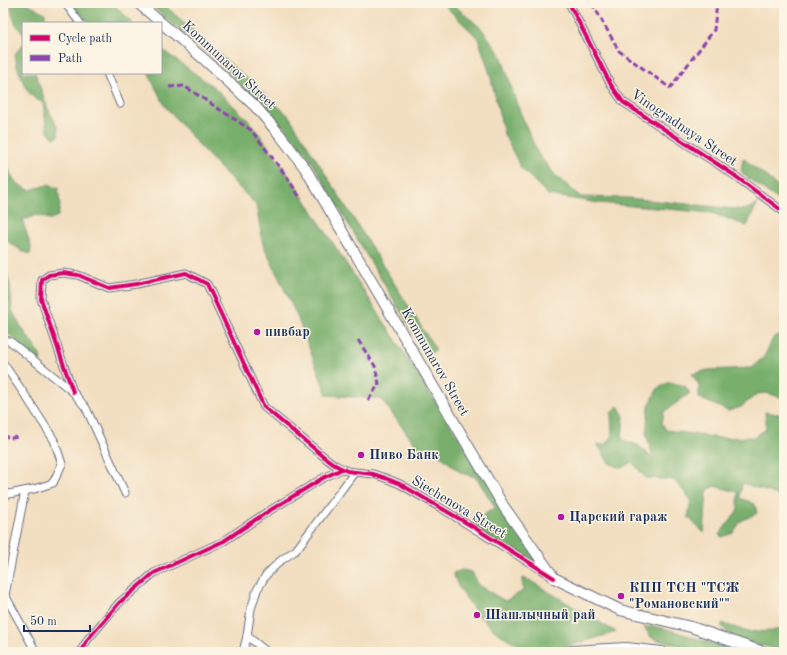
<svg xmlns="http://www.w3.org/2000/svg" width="787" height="655" viewBox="0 0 787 655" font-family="'Old Standard TT',serif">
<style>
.forest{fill:#78af6c;stroke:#4a6f65}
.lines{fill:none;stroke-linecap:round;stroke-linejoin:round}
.street-casing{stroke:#666c80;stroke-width:9}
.secondary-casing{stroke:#666c80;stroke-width:12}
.street{stroke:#fff;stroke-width:7}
.secondary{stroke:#fff;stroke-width:10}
.quiet{stroke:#8e44ad;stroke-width:3;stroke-dasharray:6 3;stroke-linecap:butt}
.cycleway-casing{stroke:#fcf5e5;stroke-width:6}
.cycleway{stroke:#d6006c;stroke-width:4}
.poi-dot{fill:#b5179e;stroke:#fcf5e5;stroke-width:1.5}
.labels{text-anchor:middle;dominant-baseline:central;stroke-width:3;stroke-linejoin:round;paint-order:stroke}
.street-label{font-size:14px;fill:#1b2f5e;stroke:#fcf5e5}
.poi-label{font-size:14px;font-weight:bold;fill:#1b2f5e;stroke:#fcf5e5;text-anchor:start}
</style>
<rect width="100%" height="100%" fill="#fcf5e5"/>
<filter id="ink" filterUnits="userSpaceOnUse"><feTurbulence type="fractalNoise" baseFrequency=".025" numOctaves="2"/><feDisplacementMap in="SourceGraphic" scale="8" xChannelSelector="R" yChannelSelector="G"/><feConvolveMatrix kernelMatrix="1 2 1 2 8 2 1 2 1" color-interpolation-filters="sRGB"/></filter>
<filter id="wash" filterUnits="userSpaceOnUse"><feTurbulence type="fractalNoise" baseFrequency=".012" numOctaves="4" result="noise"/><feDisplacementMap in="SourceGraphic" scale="16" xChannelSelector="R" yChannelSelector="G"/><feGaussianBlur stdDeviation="0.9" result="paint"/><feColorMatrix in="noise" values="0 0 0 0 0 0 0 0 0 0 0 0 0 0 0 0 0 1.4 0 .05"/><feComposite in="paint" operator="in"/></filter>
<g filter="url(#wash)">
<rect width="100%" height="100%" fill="#f2dec0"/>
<g class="forest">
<path d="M11 3H26L29 5 45 13V23H23V34C16 25 10 15 11 3Z"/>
<polygon points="69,3 112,3 133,23 90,23"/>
<polygon points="148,3 162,3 289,116 436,350 427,355 366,254 309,157 284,127 215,60"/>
<polygon points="442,3 451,3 481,28 501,55 518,107 538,154 556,176 581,197 628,198 745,210 757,204 747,226 712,213 599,203 548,195 521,168 504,134 490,74 478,38"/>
<path d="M23 44V73H35L48 109 58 128V136L54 138 47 131 43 103C39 101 35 99 32 96 23 86 16 66 15 54Z"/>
<polygon points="161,49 215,88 252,124 294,183 504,507 554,578 470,525 495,507 476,477 461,473 434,450 418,448 381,399 327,395 297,316 263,244 256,205 205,152 165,106 148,73 161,73"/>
<polygon points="3,150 12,178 21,186 30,190 47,185 58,188 60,205 58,216 50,219 35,215 28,219 22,219 31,247 30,254 22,251 3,238"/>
<polygon points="743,158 768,178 784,193 784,204 745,176 741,171"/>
<polygon points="3,256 10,285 12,310 20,325 40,355 41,361 34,359 10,335 3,331"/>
<polygon points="779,335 784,338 784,398 766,393 757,394 741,407 728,411 699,398 699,385 692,374 708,370 751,368 764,357 773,338"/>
<polygon points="669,382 685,386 690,393 664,412 662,423 666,430 720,438 755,437 766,429 765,412 784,415 784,456 783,460 784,461 784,502 775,494 742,483 740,498 755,504 757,513 741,521 733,533 722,537 719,535 738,510 738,492 714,486 707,491 704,533 688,517 691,500 674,480 646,478 632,462 622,468 609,463 597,444 604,445 612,437 611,413 618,406 624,416 622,439 639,446 654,460 646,434 649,406 658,388"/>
<polygon points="462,570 472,572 478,585 505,601 523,591 522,578 529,580 616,632 547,652 532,652 496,632 477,614 458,586 453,573"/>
<polygon points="722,623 748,632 772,631 784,628 784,651 746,642 729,634 722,627"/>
<polygon points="644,627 657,627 670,630 739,652 703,652 686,647 654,639 650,636"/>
</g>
</g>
<g filter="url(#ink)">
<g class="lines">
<g class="street-casing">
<g id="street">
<polyline points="65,3 80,23"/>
<polyline points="569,3 611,85 623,102 731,173 784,212"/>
<polyline points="107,73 120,104"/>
<polyline points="3,339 11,342 73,392 86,408 125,493"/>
<polyline points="3,363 27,398 54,440 62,464 53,483 34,489 9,494 3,493"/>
<polyline points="73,392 41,299 42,280 49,275 63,273 78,275 109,288 136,284 186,273 207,284 264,407 328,460 335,465 347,471 373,474 385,478 400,484 441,508 551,576"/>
<polyline points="25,491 5,595 36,652"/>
<polyline points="247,636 267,652"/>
<polyline points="80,652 88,639 119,603 154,573 224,541 264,514 323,478 342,469"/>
<polyline points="243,652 247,636 251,609 257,590 266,575 280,561 296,550 354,473"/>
</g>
</g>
<g class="secondary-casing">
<g id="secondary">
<polyline points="138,3 205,60 255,106 280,135 305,168 504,507 554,578 620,610 691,627 763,652"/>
<polyline points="568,652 572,651 626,648 662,652"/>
</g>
</g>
<use href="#street" class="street"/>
<use href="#secondary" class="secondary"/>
<g class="quiet">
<polyline points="592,3 619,51 670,88 714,30 717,3"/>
<polyline points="169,87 184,86 251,130 287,177 301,199"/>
<polyline points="358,340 375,366 379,384 368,400"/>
<path d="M3 434C7 439 12 438 18 437"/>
</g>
<g class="cycleway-casing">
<g id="cycleway">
<polyline points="569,3 611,85 623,102 731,173 784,212"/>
<polyline points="73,392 41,299 42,280 49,275 63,273 78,275 109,288 136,284 186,273 207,284 264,407 328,460 335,465 347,471 373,474 385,478 400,484 470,525 554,578"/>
<polyline points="80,652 88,639 119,603 154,573 224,541 264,514 323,478 342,469"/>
</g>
</g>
<use href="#cycleway" class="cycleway"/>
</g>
</g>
<g class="poi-dot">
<circle cx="257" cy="332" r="4"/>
<circle cx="361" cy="455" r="4"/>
<circle cx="561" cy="517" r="4"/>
<circle cx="621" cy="596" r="4"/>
<circle cx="477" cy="615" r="4"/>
</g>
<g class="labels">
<g class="street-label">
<text transform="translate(229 65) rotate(43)">Kommunarov Street</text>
<text transform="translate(684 128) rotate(34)">Vinogradnaya Street</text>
<text transform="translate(435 362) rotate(60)">Kommunarov Street</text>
<text transform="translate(459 507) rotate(31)">Siechenova Street</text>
</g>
<g class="poi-label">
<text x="265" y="332">пивбар</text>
<text x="369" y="455">Пиво Банк</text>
<text x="569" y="517">Царский гараж</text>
<text x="629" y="588">КПП ТСН "ТСЖ<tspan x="629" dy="16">"Романовский""</tspan></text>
<text x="485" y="615">Шашлычный рай</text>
</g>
</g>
<rect width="787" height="655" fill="none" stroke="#fcf5e5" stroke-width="16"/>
<rect x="22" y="22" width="140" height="52" fill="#fcf5e5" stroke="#a2a6af"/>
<rect x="30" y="35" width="20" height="6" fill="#d6006c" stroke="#a2a6af"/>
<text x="58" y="42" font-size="12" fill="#1b2f5e">Cycle path</text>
<rect x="30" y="55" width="20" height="6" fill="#8e44ad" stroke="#a2a6af"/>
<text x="58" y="62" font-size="12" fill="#1b2f5e">Path</text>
<path d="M24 625v6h66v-6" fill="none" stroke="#1b2f5e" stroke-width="2"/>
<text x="30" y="625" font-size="12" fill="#1b2f5e" stroke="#fcf5e5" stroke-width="3" paint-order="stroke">50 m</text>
</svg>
